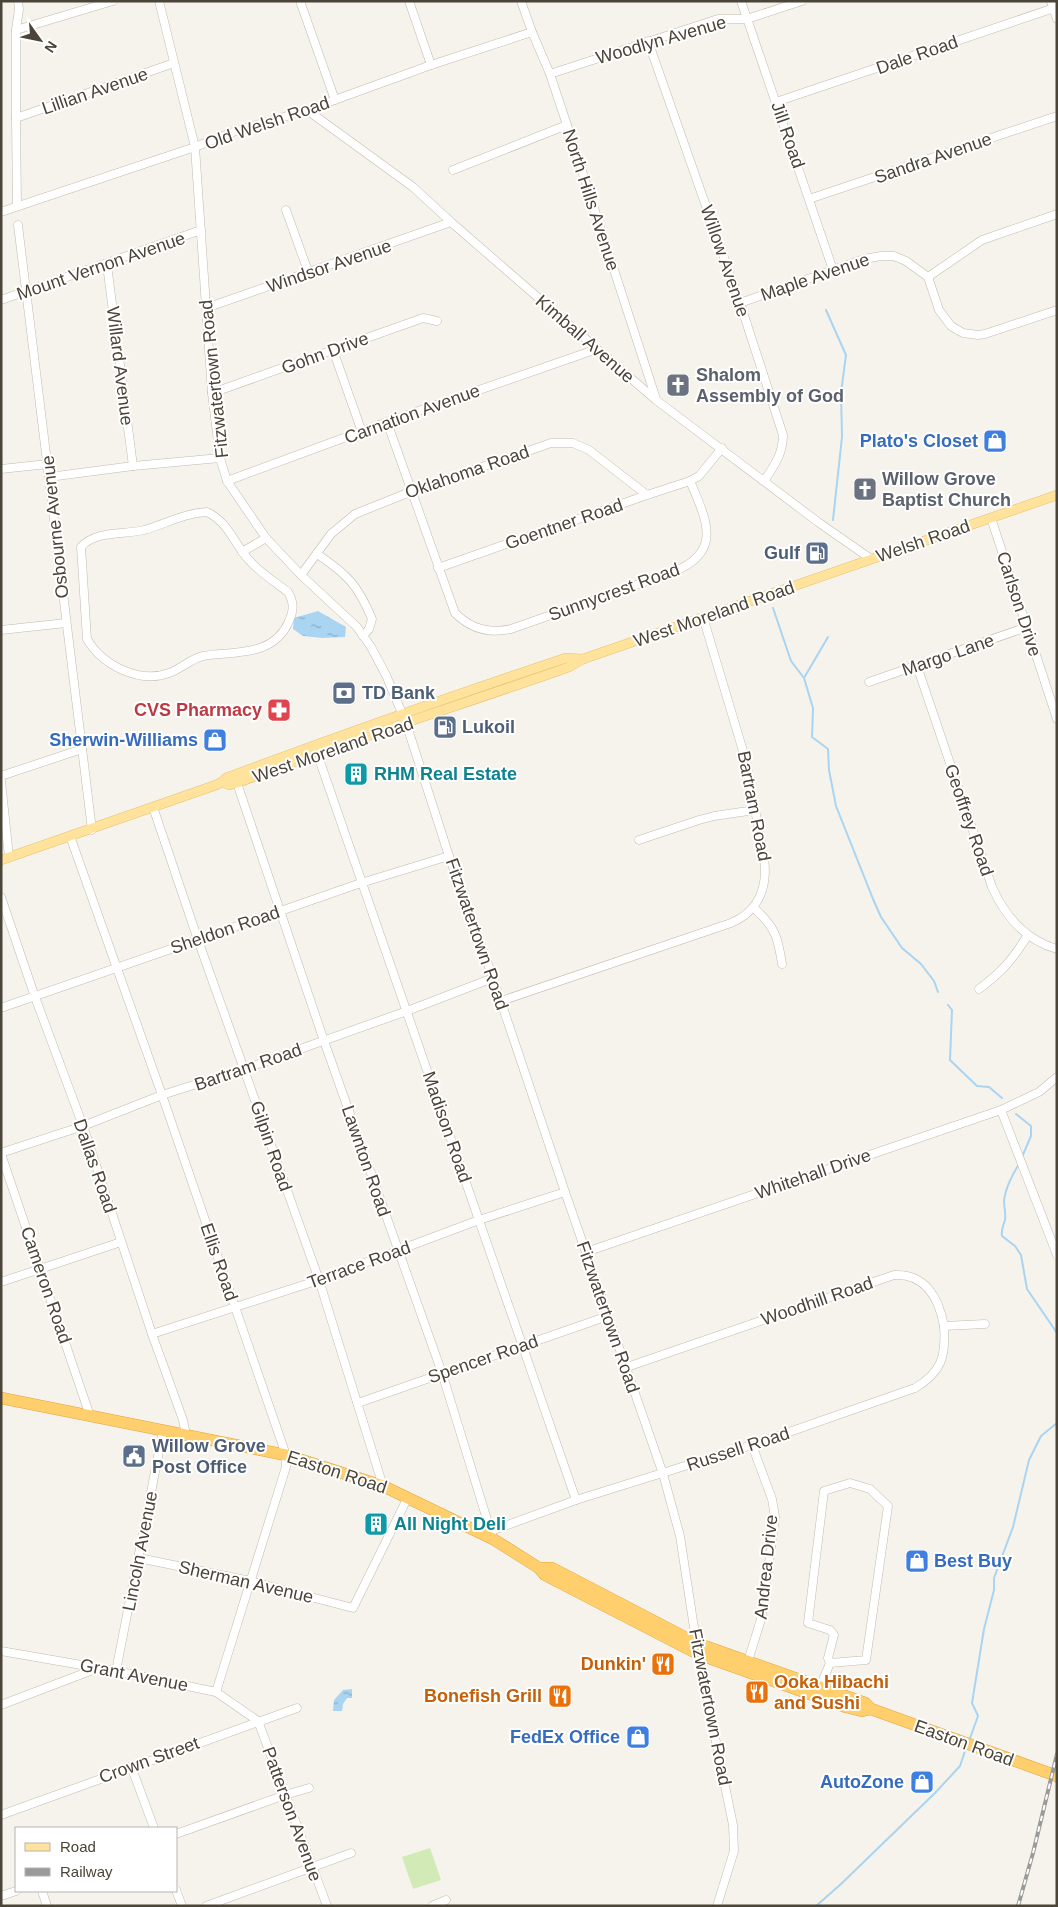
<svg xmlns="http://www.w3.org/2000/svg" width="1058" height="1907" viewBox="0 0 1058 1907" font-family="Arial,sans-serif">
<style>
.garden{fill:#d2eab5}
.water{fill:url(#water-ripples)}
.lines{fill:none;stroke-linecap:round;stroke-linejoin:round}
.stream{stroke:#a9d4f2;stroke-width:2}
.minor-casing{stroke:#c2bbae;stroke-width:9}
.major-casing{stroke:#e6c16a;stroke-width:10}
.highway-casing{stroke:#e0a43c;stroke-width:12}
.minor{stroke:#fff;stroke-width:8}
.major{stroke:#ffe39c;stroke-width:9}
.highway{stroke:#ffcf6e;stroke-width:11}
.rail-casing{stroke:#9a9a9a;stroke-width:4}
.rail{stroke:#fff;stroke-width:2;stroke-dasharray:5.5;stroke-linecap:butt}
.labels{text-anchor:middle;dominant-baseline:central;stroke-width:4;stroke-linejoin:round;paint-order:stroke}
.street-label{font-size:18px;fill:#4b4439;stroke:#fff}
.worship-label{font-size:18px;font-weight:bold;fill:#5b616d;stroke:#fff;text-anchor:start}
.shop-label{font-size:18px;font-weight:bold;fill:#366cbe;stroke:#fff;text-anchor:end}
.service-label{font-size:18px;font-weight:bold;fill:#4e5e75;stroke:#fff;text-anchor:start}
.health-label{font-size:18px;font-weight:bold;fill:#be3a42;stroke:#fff;text-anchor:end}
.culture-label{font-size:18px;font-weight:bold;fill:#0d838f;stroke:#fff;text-anchor:start}
.food-label{font-size:18px;font-weight:bold;fill:#c56008;stroke:#fff;text-anchor:end}
</style>
<defs>
<pattern id="water-ripples" width="26" height="14" patternUnits="userSpaceOnUse" patternTransform="scale(1.25)"><rect width="26" height="14" fill="#a9d4f2"/><path d="M2 4q2-2 4 0t4 0M15 11q2-2 4 0t4 0" fill="none" stroke="#8caec5"/></pattern>
</defs>
<rect width="100%" height="100%" fill="#f6f3ec"/>
<polygon class="garden" points="430,1848 441,1880 413,1889 402,1857"/>
<g class="water">
<polygon points="318,611 346,627 345,637 322,638 303,636 293,629 294,618"/>
<polygon points="352,1689 352,1698 347,1698 343,1704 342,1711 333,1711 334,1700 343,1690"/>
</g>
<g class="lines">
<g class="stream">
<polyline points="826,310 846,355 841,393 842,437 833,520"/>
<polyline points="773,608 791,661 804,678"/>
<polyline points="828,637 804,678 813,708 812,737 828,749 829,770 836,806 873,899 881,917 902,948 921,964 934,981 938,992"/>
<polyline points="948,1005 952,1010 950,1060 977,1086 989,1087 1002,1098"/>
<polyline points="1016,1114 1031,1126 1031,1136 1022,1157"/>
<path d="M1019 1164C1012 1175 1006 1187 1004 1200 1004 1207 1006 1214 1005 1220 1003 1227 1001 1229 1002 1236L1015 1246 1021 1255 1027 1289 1057 1333"/>
<polyline points="969,1741 978,1716 972,1703 984,1629 994,1590 994,1578 1013,1527 1029,1460 1041,1436 1057,1423"/>
<polyline points="816,1906 841,1884 935,1793 960,1766 966,1748"/>
</g>
<g class="minor-casing">
<g id="minor">
<polyline points="159,1 195,147 212,393 220,458 227,481 266,538 301,575 357,627 371,647 386,675 406,723 449,856 493,978 565,1192 663,1474 680,1536 698,1654 733,1825 734,1851 717,1906"/>
<polyline points="300,1 335,100"/>
<polyline points="409,1 431,65"/>
<polyline points="521,1 532,32 550,74 567,125 656,399"/>
<polyline points="741,1 833,270"/>
<polyline points="1051,1 1057,19"/>
<polyline points="16,30 113,1"/>
<path d="M648 41 740 303 783 435C783 454 774 466 764 481"/>
<polyline points="550,74 718,19 747,19 802,1"/>
<polyline points="776,102 1057,7"/>
<polyline points="307,110 413,187 451,222 656,400 818,522 871,559"/>
<polyline points="16,118 174,63"/>
<polyline points="453,170 567,125"/>
<polyline points="809,199 1057,116"/>
<polyline points="17,206 16,118 16,30 19,9 18,1"/>
<polyline points="286,210 309,274"/>
<polyline points="1,212 195,147 233,132 307,110 431,65 532,32"/>
<polyline points="18,225 92,830"/>
<polyline points="107,265 133,466"/>
<polyline points="928,277 982,240 1057,214"/>
<polyline points="1,300 201,230"/>
<polyline points="740,303 864,259 881,256 894,256 906,261 928,277 939,310 951,326 963,333 978,335 985,334 1057,310"/>
<polyline points="206,308 451,222"/>
<polyline points="333,350 362,432"/>
<polyline points="212,393 423,318 437,321"/>
<path d="M387 422 455 613C471 629 489 634 511 629L673 572C724 552 706 519 690 481L699 476 722 448"/>
<polyline points="1,469 48,464"/>
<polyline points="49,477 133,466 220,458"/>
<polyline points="227,481 387,422 597,349"/>
<path d="M207 512C228 522 234 543 248 559 259 572 275 582 288 592 294 602 294 610 289 621 274 657 235 651 203 656 190 659 181 669 169 673 139 684 102 665 87 639L81 547C96 530 124 535 144 530 165 524 185 513 207 512Z"/>
<polyline points="991,518 1057,719"/>
<polyline points="242,552 266,538"/>
<path d="M317 554C347 574 358 585 372 619L369 629 363 636"/>
<polyline points="438,568 647,495 690,481"/>
<polyline points="301,575 331,534 355,514 410,492 551,443 573,443 589,450 647,495"/>
<polyline points="1,630 66,623"/>
<path d="M917 666 992 887C1005 916 1025 940 1057 949"/>
<polyline points="869,682 1027,627"/>
<polyline points="317,753 576,1500"/>
<polyline points="1,776 82,749"/>
<polyline points="1,781 9,857"/>
<polyline points="237,783 324,1041 442,1373 493,1539"/>
<polyline points="153,807 198,940 319,1280 383,1486"/>
<polyline points="70,836 162,1095 286,1455 286,1467 216,1692"/>
<polyline points="639,840 699,820 714,816 755,810"/>
<polyline points="1,897 35,997 83,1126 152,1334 183,1420 186,1435"/>
<path d="M754 908C775 927 778 937 782 964"/>
<path d="M979 989C1002 972 1012 960 1028 935"/>
<path d="M501 1001 731 923C759 911 768 887 764 858L746 761 703 617"/>
<polyline points="1,1008 361,883 449,856"/>
<polyline points="1001,1110 1057,1255"/>
<polyline points="1,1153 83,1126 162,1095 244,1069 407,1011 493,978"/>
<polyline points="1,1154 90,1416"/>
<polyline points="586,1252 1001,1110 1039,1092 1057,1077"/>
<polyline points="1,1282 121,1242"/>
<polyline points="152,1334 319,1280 479,1220 565,1192"/>
<path d="M627 1367 894 1275C926 1273 939 1299 944 1326L985 1324"/>
<polyline points="358,1403 608,1316"/>
<path d="M491 1531 576 1500 752 1445 915 1388C942 1372 946 1356 944 1326"/>
<polyline points="139,1558 250,1581 353,1608 408,1497"/>
<polyline points="1,1651 116,1671 216,1692 258,1721 327,1906"/>
<polyline points="748,1661 762,1616 775,1517 772,1499 752,1445"/>
<polyline points="116,1671 163,1431"/>
<polyline points="820,1687 830,1663 828,1658 834,1635 830,1630 808,1623 824,1491 850,1483 870,1489 888,1506 866,1660 830,1663"/>
<polyline points="1,1705 98,1668"/>
<polyline points="131,1766 154,1828"/>
<polyline points="1,1815 297,1708"/>
<polyline points="176,1834 285,1795 309,1788"/>
<polyline points="176,1890 182,1906"/>
<polyline points="42,1891 47,1906"/>
<polyline points="1,1896 16,1891"/>
<polyline points="206,1906 351,1853"/>
<polyline points="432,1906 446,1900"/>
</g>
</g>
<g class="major-casing">
<g id="major">
<path d="M222 782 229 785 237 783C346 741 458 706 569 667L583 659 1057 495"/>
<path d="M1 860 216 785 222 782 226 778C339 736 452 696 566 658L583 659"/>
</g>
</g>
<g class="highway-casing">
<g id="highway">
<polyline points="1,1398 286,1455 383,1486 493,1539 539,1568 545,1575 698,1654 846,1707 862,1711 871,1709"/>
<polyline points="539,1568 552,1568 696,1643 865,1703 871,1709 1057,1776"/>
</g>
</g>
<use href="#minor" class="minor"/>
<use href="#major" class="major"/>
<use href="#highway" class="highway"/>
<g class="rail-casing">
<polyline id="rail" points="1018,1906 1033,1853 1057,1754"/>
</g>
<use href="#rail" class="rail"/>
</g>
<defs>
<g id="church-square" transform="scale(1.25)"><rect x="-9" y="-9" width="18" height="18" rx="4" fill="#6b7280" stroke="#fff"/><path d="M-1.2-6h2.4v3.5h3.3v2.4h-3.3V6h-2.4V-.1h-3.3v-2.4h3.3Z" fill="#fff"/></g>
<g id="shop-square" transform="scale(1.25)"><rect x="-9" y="-9" width="18" height="18" rx="4" fill="#3f7fe0" stroke="#fff"/><path d="M-5-2.5h2.3a2.7 3.5 0 0 1 5.4 0H5L5.5 6h-11ZM-1.5-2.5h3a1.5 2.3 0 0 0-3 0Z" fill="#fff"/></g>
<g id="fuel-square" transform="scale(1.25)"><rect x="-9" y="-9" width="18" height="18" rx="4" fill="#5c6f8a" stroke="#fff"/><path d="M-5.5-6h7V0h2V4h1.3V-2.5L3-4.5l.8-.8L6-3V5H2.5V1h-1V6h-7ZM-4.2-4.7v3.2H.2V-4.7Z" fill="#fff"/></g>
<g id="bank-square" transform="scale(1.25)"><rect x="-9" y="-9" width="18" height="18" rx="4" fill="#5c6f8a" stroke="#fff"/><path d="M-6-4H6V4H-6ZM0-2.3a2.3 2.3 0 1 0 0 4.6a2.3 2.3 0 1 0 0-4.6Z" fill="#fff"/></g>
<g id="pharmacy-square" transform="scale(1.25)"><rect x="-9" y="-9" width="18" height="18" rx="4" fill="#e0444e" stroke="#fff"/><path d="M-2-6h4v4h4v4h-4v4h-4v-4h-4v-4h4Z" fill="#fff"/></g>
<g id="building-square" transform="scale(1.25)"><rect x="-9" y="-9" width="18" height="18" rx="4" fill="#0f9aa8" stroke="#fff"/><path d="M-4-6H4V6H1V3H-1V6H-4ZM-2.5-4.3h1.7v1.8h-1.7ZM.8-4.3h1.7v1.8H.8ZM-2.5-1h1.7V.8h-1.7ZM.8-1h1.7V.8H.8Z" fill="#fff"/></g>
<g id="civic-square" transform="scale(1.25)"><rect x="-9" y="-9" width="18" height="18" rx="4" fill="#5c6f8a" stroke="#fff"/><path d="M-.6-6.5H3V-4.5H.6V-3L4-1V1h2V6H-6V1h2V-1L-.6-3ZM-1.2 2.5V6h2.4V2.5Z" fill="#fff"/></g>
<g id="restaurant-square" transform="scale(1.25)"><rect x="-9" y="-9" width="18" height="18" rx="4" fill="#e8710a" stroke="#fff"/><path d="M-5-6h1v4h1v-4h1v4h1v-4h1v5L-1.5 .5V6h-2V.5L-5-1ZM5-6V6H3V1.5H1.5Q1.5-4 5-6Z" fill="#fff"/></g>
</defs>
<g fill-rule="evenodd">
<use href="#church-square" x="678" y="385"/>
<use href="#shop-square" x="995" y="441"/>
<use href="#church-square" x="865" y="489"/>
<use href="#fuel-square" x="817" y="553"/>
<use href="#bank-square" x="344" y="693"/>
<use href="#pharmacy-square" x="279" y="710"/>
<use href="#fuel-square" x="445" y="727"/>
<use href="#shop-square" x="215" y="740"/>
<use href="#building-square" x="356" y="774"/>
<use href="#civic-square" x="134" y="1456"/>
<use href="#building-square" x="376" y="1524"/>
<use href="#shop-square" x="917" y="1561"/>
<use href="#restaurant-square" x="663" y="1664"/>
<use href="#restaurant-square" x="757" y="1692"/>
<use href="#restaurant-square" x="560" y="1696"/>
<use href="#shop-square" x="638" y="1737"/>
<use href="#shop-square" x="922" y="1782"/>
</g>
<g class="labels">
<g class="street-label">
<text transform="translate(661 40) rotate(-16)">Woodlyn Avenue</text>
<text transform="translate(917 55) rotate(-19)">Dale Road</text>
<text transform="translate(95 91) rotate(-19)">Lillian Avenue</text>
<text transform="translate(267 123) rotate(-19)">Old Welsh Road</text>
<text transform="translate(788 135) rotate(71)">Jill Road</text>
<text transform="translate(933 158) rotate(-19)">Sandra Avenue</text>
<text transform="translate(591 200) rotate(72)">North Hills Avenue</text>
<text transform="translate(725 261) rotate(71)">Willow Avenue</text>
<text transform="translate(101 266) rotate(-19)">Mount Vernon Avenue</text>
<text transform="translate(329 266) rotate(-19)">Windsor Avenue</text>
<text transform="translate(815 277) rotate(-19)">Maple Avenue</text>
<text transform="translate(585 339) rotate(41)">Kimball Avenue</text>
<text transform="translate(325 353) rotate(-20)">Gohn Drive</text>
<text transform="translate(120 366) rotate(83)">Willard Avenue</text>
<text transform="translate(214 379) rotate(-96)">Fitzwatertown Road</text>
<text transform="translate(412 414) rotate(-20)">Carnation Avenue</text>
<text transform="translate(467 472) rotate(-19)">Oklahoma Road</text>
<text transform="translate(564 524) rotate(-19)">Goentner Road</text>
<text transform="translate(55 527) rotate(-96)">Osbourne Avenue</text>
<text transform="translate(923 541) rotate(-19)">Welsh Road</text>
<text transform="translate(614 592) rotate(-20)">Sunnycrest Road</text>
<text transform="translate(1019 604) rotate(72)">Carlson Drive</text>
<text transform="translate(714 614) rotate(-19)">West Moreland Road</text>
<text transform="translate(948 655) rotate(-19)">Margo Lane</text>
<text transform="translate(333 750) rotate(-19)">West Moreland Road</text>
<text transform="translate(754 806) rotate(79)">Bartram Road</text>
<text transform="translate(969 820) rotate(71)">Geoffrey Road</text>
<text transform="translate(225 930) rotate(-19)">Sheldon Road</text>
<text transform="translate(477 934) rotate(71)">Fitzwatertown Road</text>
<text transform="translate(248 1067) rotate(-19)">Bartram Road</text>
<text transform="translate(447 1127) rotate(71)">Madison Road</text>
<text transform="translate(271 1146) rotate(71)">Gilpin Road</text>
<text transform="translate(366 1161) rotate(71)">Lawnton Road</text>
<text transform="translate(95 1166) rotate(71)">Dallas Road</text>
<text transform="translate(813 1174) rotate(-19)">Whitehall Drive</text>
<text transform="translate(219 1262) rotate(71)">Ellis Road</text>
<text transform="translate(359 1265) rotate(-20)">Terrace Road</text>
<text transform="translate(46 1285) rotate(71)">Cameron Road</text>
<text transform="translate(817 1301) rotate(-19)">Woodhill Road</text>
<text transform="translate(608 1317) rotate(71)">Fitzwatertown Road</text>
<text transform="translate(483 1359) rotate(-19)">Spencer Road</text>
<text transform="translate(738 1449) rotate(-18)">Russell Road</text>
<text transform="translate(337 1472) rotate(18)">Easton Road</text>
<text transform="translate(140 1551) rotate(-79)">Lincoln Avenue</text>
<text transform="translate(766 1567) rotate(-84)">Andrea Drive</text>
<text transform="translate(246 1582) rotate(13)">Sherman Avenue</text>
<text transform="translate(134 1675) rotate(11)">Grant Avenue</text>
<text transform="translate(710 1707) rotate(79)">Fitzwatertown Road</text>
<text transform="translate(964 1743) rotate(20)">Easton Road</text>
<text transform="translate(149 1760) rotate(-20)">Crown Street</text>
<text transform="translate(292 1814) rotate(70)">Patterson Avenue</text>
</g>
<g class="worship-label">
<text x="696" y="375">Shalom<tspan x="696" dy="21">Assembly of God</tspan></text>
<text x="882" y="479">Willow Grove<tspan x="882" dy="21">Baptist Church</tspan></text>
</g>
<g class="shop-label">
<text x="978" y="441">Plato's Closet</text>
<text x="198" y="740">Sherwin-Williams</text>
<text x="934" y="1561" text-anchor="start">Best Buy</text>
<text x="620" y="1737">FedEx Office</text>
<text x="904" y="1782">AutoZone</text>
</g>
<g class="service-label">
<text x="800" y="553" text-anchor="end">Gulf</text>
<text x="362" y="693">TD Bank</text>
<text x="462" y="727">Lukoil</text>
<text x="152" y="1446">Willow Grove<tspan x="152" dy="21">Post Office</tspan></text>
</g>
<g class="health-label">
<text x="262" y="710">CVS Pharmacy</text>
</g>
<g class="culture-label">
<text x="374" y="774">RHM Real Estate</text>
<text x="394" y="1524">All Night Deli</text>
</g>
<g class="food-label">
<text x="646" y="1664">Dunkin'</text>
<text x="774" y="1682" text-anchor="start">Ooka Hibachi<tspan x="774" dy="21">and Sushi</tspan></text>
<text x="542" y="1696">Bonefish Grill</text>
</g>
</g>
<rect width="1058" height="1907" fill="none" stroke="#4b4439" stroke-width="5"/>
<rect x="15" y="1827" width="162" height="65" fill="#ffffff" stroke="#b7b4b0"/>
<rect x="25" y="1843" width="25" height="8" fill="#ffe39c" stroke="#b7b4b0"/>
<text x="60" y="1852" font-size="15" fill="#4b4439">Road</text>
<rect x="25" y="1868" width="25" height="8" fill="#9a9a9a" stroke="#b7b4b0"/>
<text x="60" y="1877" font-size="15" fill="#4b4439">Railway</text>
<g transform="translate(40 40) rotate(123)" stroke="#ffffff" stroke-width="4" paint-order="stroke">
<path d="M0-4L9 19L0 12L-9 19Z" fill="#4b4439"/>
<text y="-8" font-size="14" font-weight="bold" text-anchor="middle" fill="#4b4439">N</text>
</g>
</svg>
